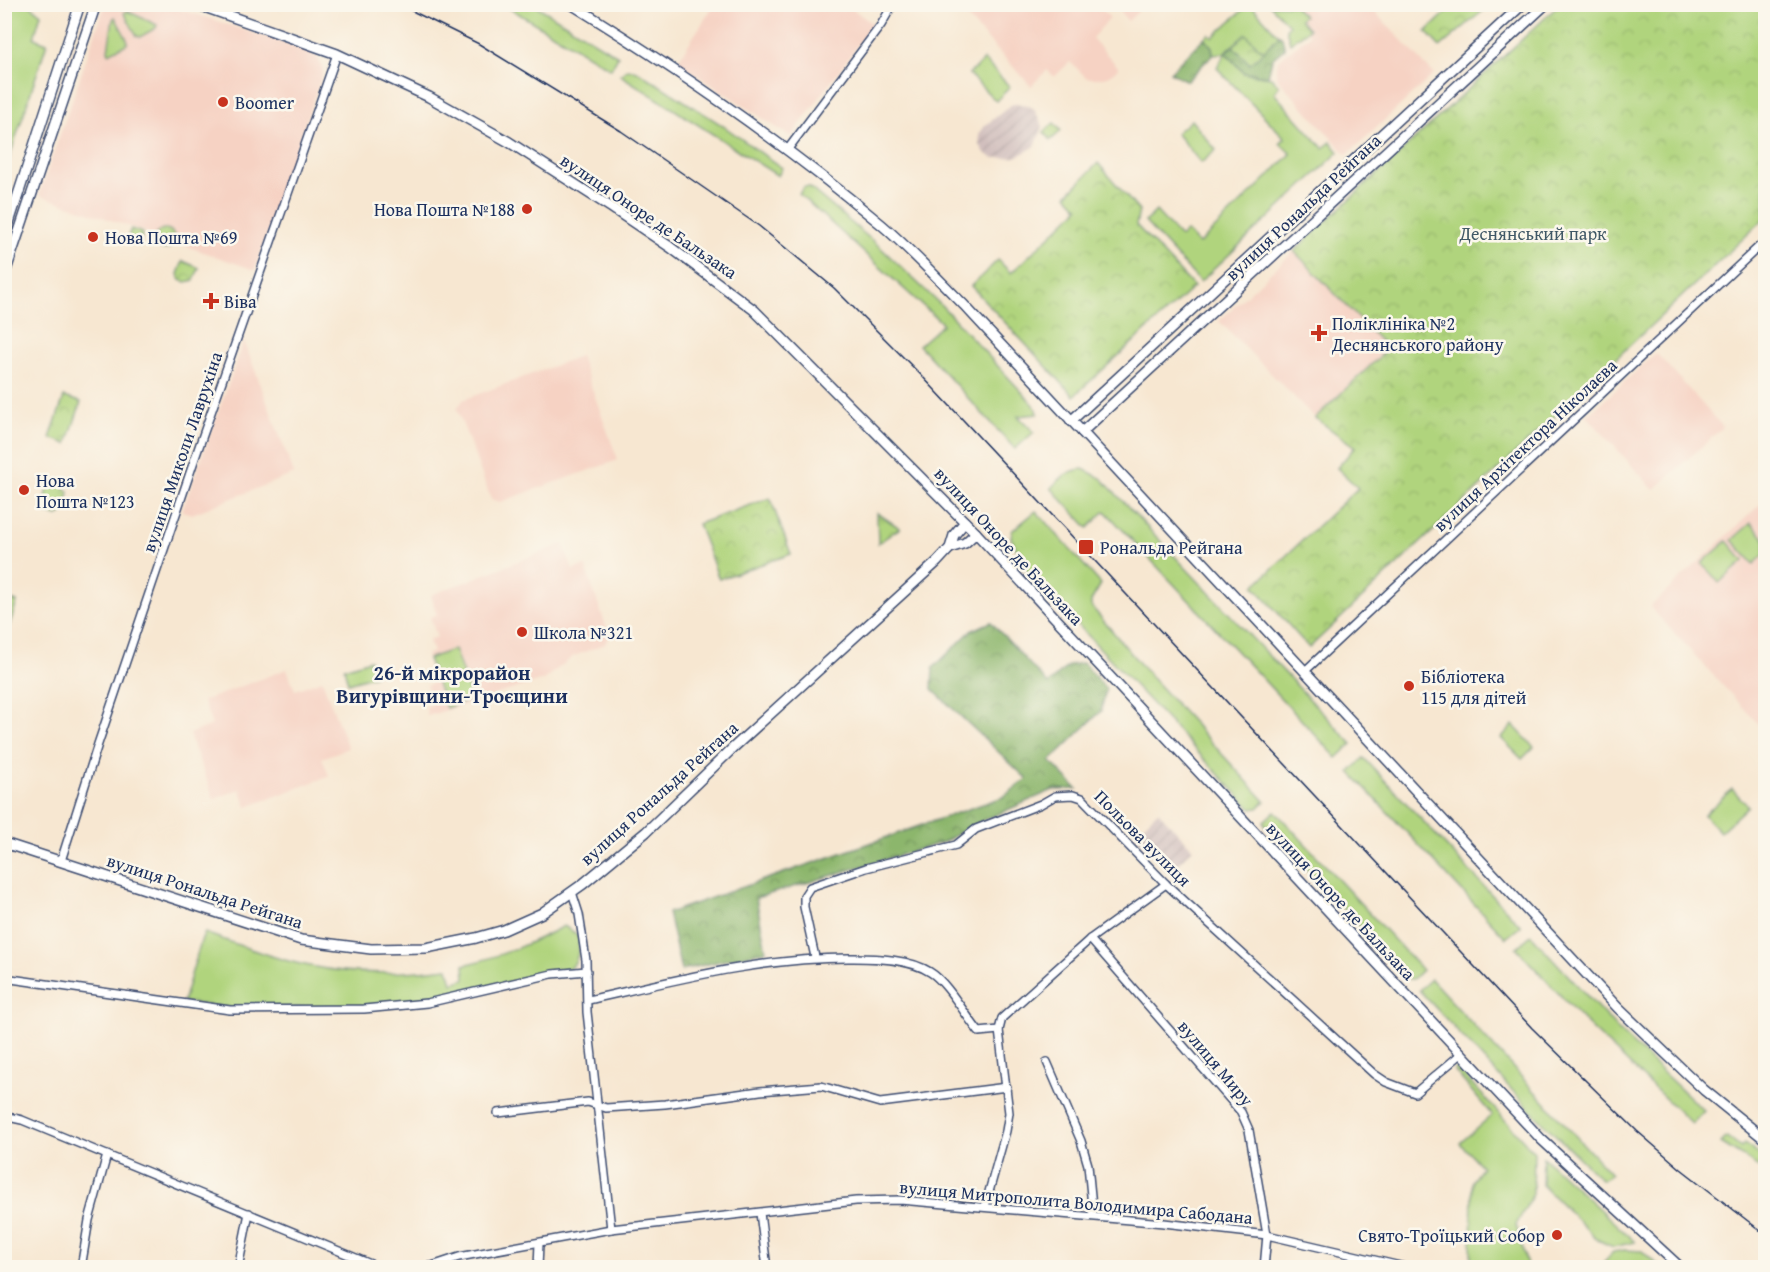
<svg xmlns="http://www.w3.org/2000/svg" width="1770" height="1272" viewBox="0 0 1770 1272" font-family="'Gentium Book Plus',serif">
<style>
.built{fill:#f6d2c3}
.industrial{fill:url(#industrial-furrows)}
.green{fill:#b0d47d;stroke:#66826e;stroke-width:1.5}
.forest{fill:url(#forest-crowns);stroke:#547265;stroke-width:1.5}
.park{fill:url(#park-crowns);stroke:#66826e;stroke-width:1.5}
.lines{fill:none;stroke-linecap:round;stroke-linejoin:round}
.street-casing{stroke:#3c4b6f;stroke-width:10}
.secondary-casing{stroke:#3c4b6f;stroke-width:12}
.street{stroke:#fff;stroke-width:7}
.secondary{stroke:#fff;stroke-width:9}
.tram{stroke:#1b2f5e;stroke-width:1.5}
.poi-dot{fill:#c8321e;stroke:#fbf7ec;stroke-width:2}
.labels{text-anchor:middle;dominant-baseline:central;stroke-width:5;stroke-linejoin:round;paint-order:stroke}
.poi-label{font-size:18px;fill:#1b2f5e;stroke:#fbf7ec;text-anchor:start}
.street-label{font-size:18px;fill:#1b2f5e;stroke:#fbf7ec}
.park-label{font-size:18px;fill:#405866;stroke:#fbf7ec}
.neighbourhood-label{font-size:20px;font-weight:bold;fill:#1b2f5e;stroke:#fbf7ec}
</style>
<defs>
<pattern id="industrial-furrows" width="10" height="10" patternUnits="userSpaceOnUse" patternTransform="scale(1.5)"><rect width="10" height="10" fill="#d1bfbd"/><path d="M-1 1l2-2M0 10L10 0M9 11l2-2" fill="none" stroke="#b3a4a5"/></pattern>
<pattern id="forest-crowns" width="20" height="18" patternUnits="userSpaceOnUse" patternTransform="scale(1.5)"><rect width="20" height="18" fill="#8cb66c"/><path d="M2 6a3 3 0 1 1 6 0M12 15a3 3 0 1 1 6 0" fill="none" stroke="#72945c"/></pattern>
<pattern id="park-crowns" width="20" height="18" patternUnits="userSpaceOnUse" patternTransform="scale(1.5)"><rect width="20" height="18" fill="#b0d47d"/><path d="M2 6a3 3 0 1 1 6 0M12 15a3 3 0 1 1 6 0" fill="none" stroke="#97b66e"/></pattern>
</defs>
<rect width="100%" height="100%" fill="#fbf7ec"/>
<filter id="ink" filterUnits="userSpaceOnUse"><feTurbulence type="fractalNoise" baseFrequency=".0167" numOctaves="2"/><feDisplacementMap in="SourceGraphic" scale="12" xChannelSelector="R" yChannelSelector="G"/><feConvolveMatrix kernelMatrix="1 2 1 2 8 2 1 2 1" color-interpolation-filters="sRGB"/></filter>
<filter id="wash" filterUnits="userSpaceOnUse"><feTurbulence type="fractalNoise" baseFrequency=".008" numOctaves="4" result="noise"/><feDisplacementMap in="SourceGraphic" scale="24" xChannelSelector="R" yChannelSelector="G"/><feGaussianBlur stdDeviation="1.35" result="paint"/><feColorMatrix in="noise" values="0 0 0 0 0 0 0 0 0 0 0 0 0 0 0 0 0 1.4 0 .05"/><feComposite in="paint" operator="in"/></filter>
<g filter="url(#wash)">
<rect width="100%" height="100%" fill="#f7e7d1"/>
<g class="built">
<polygon points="1296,4 1368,5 1434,74 1347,155 1276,77 1278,60 1310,35 1290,10"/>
<polygon points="105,5 167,5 310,51 319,59 323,71 321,78 255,270 39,195"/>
<polygon points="714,5 847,5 873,24 791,137 677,62"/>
<polygon points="955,5 1098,5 1110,18 1092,38 1119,68 1105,78 1087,78 1070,62 1054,77 1047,70 1031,86"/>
<polygon points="1114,5 1145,5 1128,21"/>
<polygon points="1294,251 1388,349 1315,418 1219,321"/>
<polygon points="244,341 294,474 192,514 182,511"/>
<polygon points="1656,353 1723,427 1654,490 1587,416"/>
<polygon points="580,356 618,460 500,502 491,499 457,409 463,400"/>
<polygon points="1765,500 1765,731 1650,607"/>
<polygon points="563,544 573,570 585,566 609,635 605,644 574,656 543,680 427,716 426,707 432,705 427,685 435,682 426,655 433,652 429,640 437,637 430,617 437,615 431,595"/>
<polygon points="287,669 295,690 322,680 348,748 322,758 329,776 247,807 240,789 214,799 189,734 212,725 203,701"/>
</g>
<g class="industrial">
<polygon points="1015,104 1027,105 1034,109 1043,126 1040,135 1034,147 1016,157 993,158 985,153 980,145 979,134 985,126 1011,105"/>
<polygon points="1158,811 1193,849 1168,873 1133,835"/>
</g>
<g class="green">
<polygon points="5,5 30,5 41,14 34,38 47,43 5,171"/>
<polygon points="504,5 535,5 618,56 611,69"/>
<polygon points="1245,5 1251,5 1280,37 1263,52 1246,34 1225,52 1244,73 1271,77 1279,86 1274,93 1323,148 1331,142 1339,152 1200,282 1145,222 1156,211 1180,237 1186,231 1199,244 1291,154 1280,143 1285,138 1217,68 1225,53 1213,54 1212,47 1204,38 1209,34 1213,37 1246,7"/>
<polygon points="1270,5 1297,5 1295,7 1304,16 1300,19 1309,29 1290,43 1286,29 1289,25"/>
<polygon points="127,11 157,25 156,28 140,37 137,36 124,13"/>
<polygon points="115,17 128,41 127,44 109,53 108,50 113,19"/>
<polygon points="984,60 1010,87 996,101 969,74"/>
<polygon points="628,69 637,71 722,125 782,168 778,176 620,75"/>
<polygon points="1191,120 1216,150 1201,163 1176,133"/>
<polygon points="804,187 809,187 880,247 943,307 1034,405 1038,414 1018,416 1034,432 1015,449 919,345 943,324 799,194"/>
<path d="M1083 469 1101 478 1352 744 1337 758 1105 511 1088 528 1051 488C1061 478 1068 470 1083 469Z"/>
<polygon points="1036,511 1101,584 1091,601 1091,606 1152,678 1265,801 1258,808 1251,809 1016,559 1019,554 1011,538 1012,531"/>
<polygon points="1751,523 1765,539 1765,554 1754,564 1732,540"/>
<polygon points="1727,541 1744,561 1719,583 1702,563"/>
<polygon points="5,598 17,602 7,632 5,632"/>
<polygon points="454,649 472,699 446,708 428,659"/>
<polygon points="370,660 375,675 348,683 344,668"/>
<polygon points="1513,725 1534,747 1522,759 1501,738"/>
<polygon points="1364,758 1521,926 1506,938 1350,772"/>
<polygon points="1732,789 1748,806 1720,832 1704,815"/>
<polygon points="1275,811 1422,970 1413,979 1409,979 1265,825 1264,821"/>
<path d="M564 926 578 935C580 948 579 963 567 970L426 1001 364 1007 231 1008 183 1002 202 938 205 933C239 945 275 959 310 966 356 976 402 974 448 968L452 983 465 979 464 965C500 957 531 943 564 926Z"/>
<polygon points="1531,935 1623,1035 1704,1111 1692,1124 1590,1027 1516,948"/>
<polygon points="1431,979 1611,1174 1602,1180 1536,1116 1419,990"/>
<polygon points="1457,1067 1534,1152 1533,1194 1516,1225 1527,1265 1530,1267 1471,1267 1472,1181 1482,1167 1460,1143 1492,1115 1454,1070"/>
<polygon points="1727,1137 1741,1148 1744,1144 1765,1159 1765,1171 1721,1143"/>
<polygon points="1543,1157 1635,1242 1613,1247 1598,1240 1542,1185"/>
<polygon points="1625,1250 1642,1251 1660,1267 1599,1267 1613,1252"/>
</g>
<g class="forest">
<polygon points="1280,35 1282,37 1285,48 1272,59 1268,76 1244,73 1225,52 1233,46 1250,64"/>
<polygon points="1204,38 1212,47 1213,54 1187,81 1170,72"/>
<polygon points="991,622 1048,684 1069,665 1083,663 1106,689 1101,711 1050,761 1077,789 1053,790 973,825 944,842 756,898 766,951 681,970 668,913 1003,797 1027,779 932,689 933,668 971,631"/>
</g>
<g class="park">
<polygon points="1455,4 1490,5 1440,47 1426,32"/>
<polygon points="1559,5 1765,5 1765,218 1309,648 1254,586 1358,488 1337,468 1355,447 1315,418 1388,349 1294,251"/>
<polygon points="1246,34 1263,52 1250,64 1233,46"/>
<polygon points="1054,123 1061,131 1051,140 1044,132"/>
<polygon points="1098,163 1139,211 1136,225 1194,287 1074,396 971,286 998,260 1011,273 1079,208 1067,195"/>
<polygon points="131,229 143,233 139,245 126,241"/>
<circle cx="165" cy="239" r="10"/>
<polygon points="183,261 199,268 194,280 186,282 180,280 178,274"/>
<polygon points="64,397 81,402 67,444 50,438"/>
<polygon points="54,483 63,485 69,492 65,512 58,516 48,514 44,507 48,488"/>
<polygon points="770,498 791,554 719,579 698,524"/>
<polygon points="877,513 900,528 878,543"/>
</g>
</g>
<g filter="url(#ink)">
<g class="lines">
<g class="street-casing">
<g id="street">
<polyline points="788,149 881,25 893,4"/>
<polyline points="1305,671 1766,240"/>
<polyline points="61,861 98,744 195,458 337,54"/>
<polyline points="572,892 579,914 586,960 587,1012 611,1229"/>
<polyline points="1090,939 1241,1112 1249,1130 1267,1235 1264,1268"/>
<polyline points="815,957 804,907 804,896 810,887 866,868 956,845 976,829 1041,804 1055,796 1073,795 1082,798 1166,884 1374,1074 1386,1082 1415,1093 1461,1054"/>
<polyline points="4,978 230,1010 364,1009 427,1003 552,974 587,971"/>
<path d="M588 1000C676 980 763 957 854 958 877 958 910 959 930 972 947 982 965 1015 979 1032L999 1030"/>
<polyline points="1047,1062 1081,1141 1088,1165 1093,1216"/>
<polyline points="498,1113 588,1102 606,1108 665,1104 760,1091 821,1086 880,1103 1007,1087"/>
<polyline points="4,1116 22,1120 373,1265 387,1268"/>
<polyline points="985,1206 1006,1131 1009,1113 999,1030 1002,1018 1090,939 1166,884"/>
<polyline points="760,1213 767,1268"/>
<polyline points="81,1268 89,1220 107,1155"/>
<polyline points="238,1268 249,1213"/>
<polyline points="417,1268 432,1266 459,1257 611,1229 856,1201 900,1200 1164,1223 1267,1235 1409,1268"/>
<polyline points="538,1268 539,1243"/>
</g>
</g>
<g class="secondary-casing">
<g id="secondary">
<polyline points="196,4 337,54 429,97 509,142 612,208 670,247 754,310 976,533 1541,1139 1681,1268"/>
<path d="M571 4C680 71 784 143 882 225 911 250 937 278 964 305L1618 1008 1704 1090 1766 1140"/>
<polyline points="4,238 80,4"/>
<polyline points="4,276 96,4"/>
<polyline points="1071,421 1523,4"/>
<polyline points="1082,432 1546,4"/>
<polyline points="950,548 965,543 976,533"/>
<polyline points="4,843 301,940 371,949 426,948 476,938 504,930 542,913 583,884 646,832 734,747 937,562 950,548 954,535 965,522"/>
</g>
</g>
<use href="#street" class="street"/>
<use href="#secondary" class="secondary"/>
<polyline class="tram" points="398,4 479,44 621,131 759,226 834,288 921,375 1532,1028 1637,1131 1681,1169 1766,1235"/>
</g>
</g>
<g class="poi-dot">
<circle cx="223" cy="102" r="6"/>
<circle cx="527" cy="209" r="6"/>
<circle cx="93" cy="237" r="6"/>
<path d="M208 292h6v6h6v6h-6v6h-6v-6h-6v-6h6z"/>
<path d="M1316 324h6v6h6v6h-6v6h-6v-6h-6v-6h6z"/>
<circle cx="24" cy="490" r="6"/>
<rect x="1078" y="539" width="16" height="16" rx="3"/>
<circle cx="522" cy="632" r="6"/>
<circle cx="1409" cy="686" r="6"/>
<circle cx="1557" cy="1235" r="6"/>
</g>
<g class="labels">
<g class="poi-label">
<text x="235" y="102">Boomer</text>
<text x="515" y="209" text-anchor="end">Нова Пошта №188</text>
<text x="105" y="237">Нова Пошта №69</text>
<text x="224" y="301">Віва</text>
<text x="1332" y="323">Поліклініка №2<tspan x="1332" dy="21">Деснянського району</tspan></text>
<text x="36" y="480">Нова<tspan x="36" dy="21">Пошта №123</tspan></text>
<text x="1100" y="547">Рональда Рейгана</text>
<text x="534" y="632">Школа №321</text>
<text x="1421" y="676">Бібліотека<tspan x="1421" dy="21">115 для дітей</tspan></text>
<text x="1545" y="1235" text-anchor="end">Свято-Троїцький Собор</text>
</g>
<g class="street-label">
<text transform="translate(1303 207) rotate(-43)">вулиця Рональда Рейгана</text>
<text transform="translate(649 216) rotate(34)">вулиця Оноре де Бальзака</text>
<text transform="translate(1525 445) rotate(-43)">вулиця Архітектора Ніколаєва</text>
<text transform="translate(182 452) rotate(-71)">вулиця Миколи Лаврухіна</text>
<text transform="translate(1009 546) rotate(47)">вулиця Оноре де Бальзака</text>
<text transform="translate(659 793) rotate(-42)">вулиця Рональда Рейгана</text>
<text transform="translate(1143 838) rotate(45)">Польова вулиця</text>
<text transform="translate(205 891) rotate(18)">вулиця Рональда Рейгана</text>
<text transform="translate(1341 901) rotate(47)">вулиця Оноре де Бальзака</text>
<text transform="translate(1216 1063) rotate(50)">вулиця Миру</text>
<text transform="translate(1076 1202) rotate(5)">вулиця Митрополита Володимира Сабодана</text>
</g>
<g class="park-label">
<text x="1533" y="233">Деснянський парк</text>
</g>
<g class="neighbourhood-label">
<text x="452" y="672">26-й мікрорайон<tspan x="452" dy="23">Вигурівщини-Троєщини</tspan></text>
</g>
</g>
<rect width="1770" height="1272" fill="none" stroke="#fbf7ec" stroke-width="24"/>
</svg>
